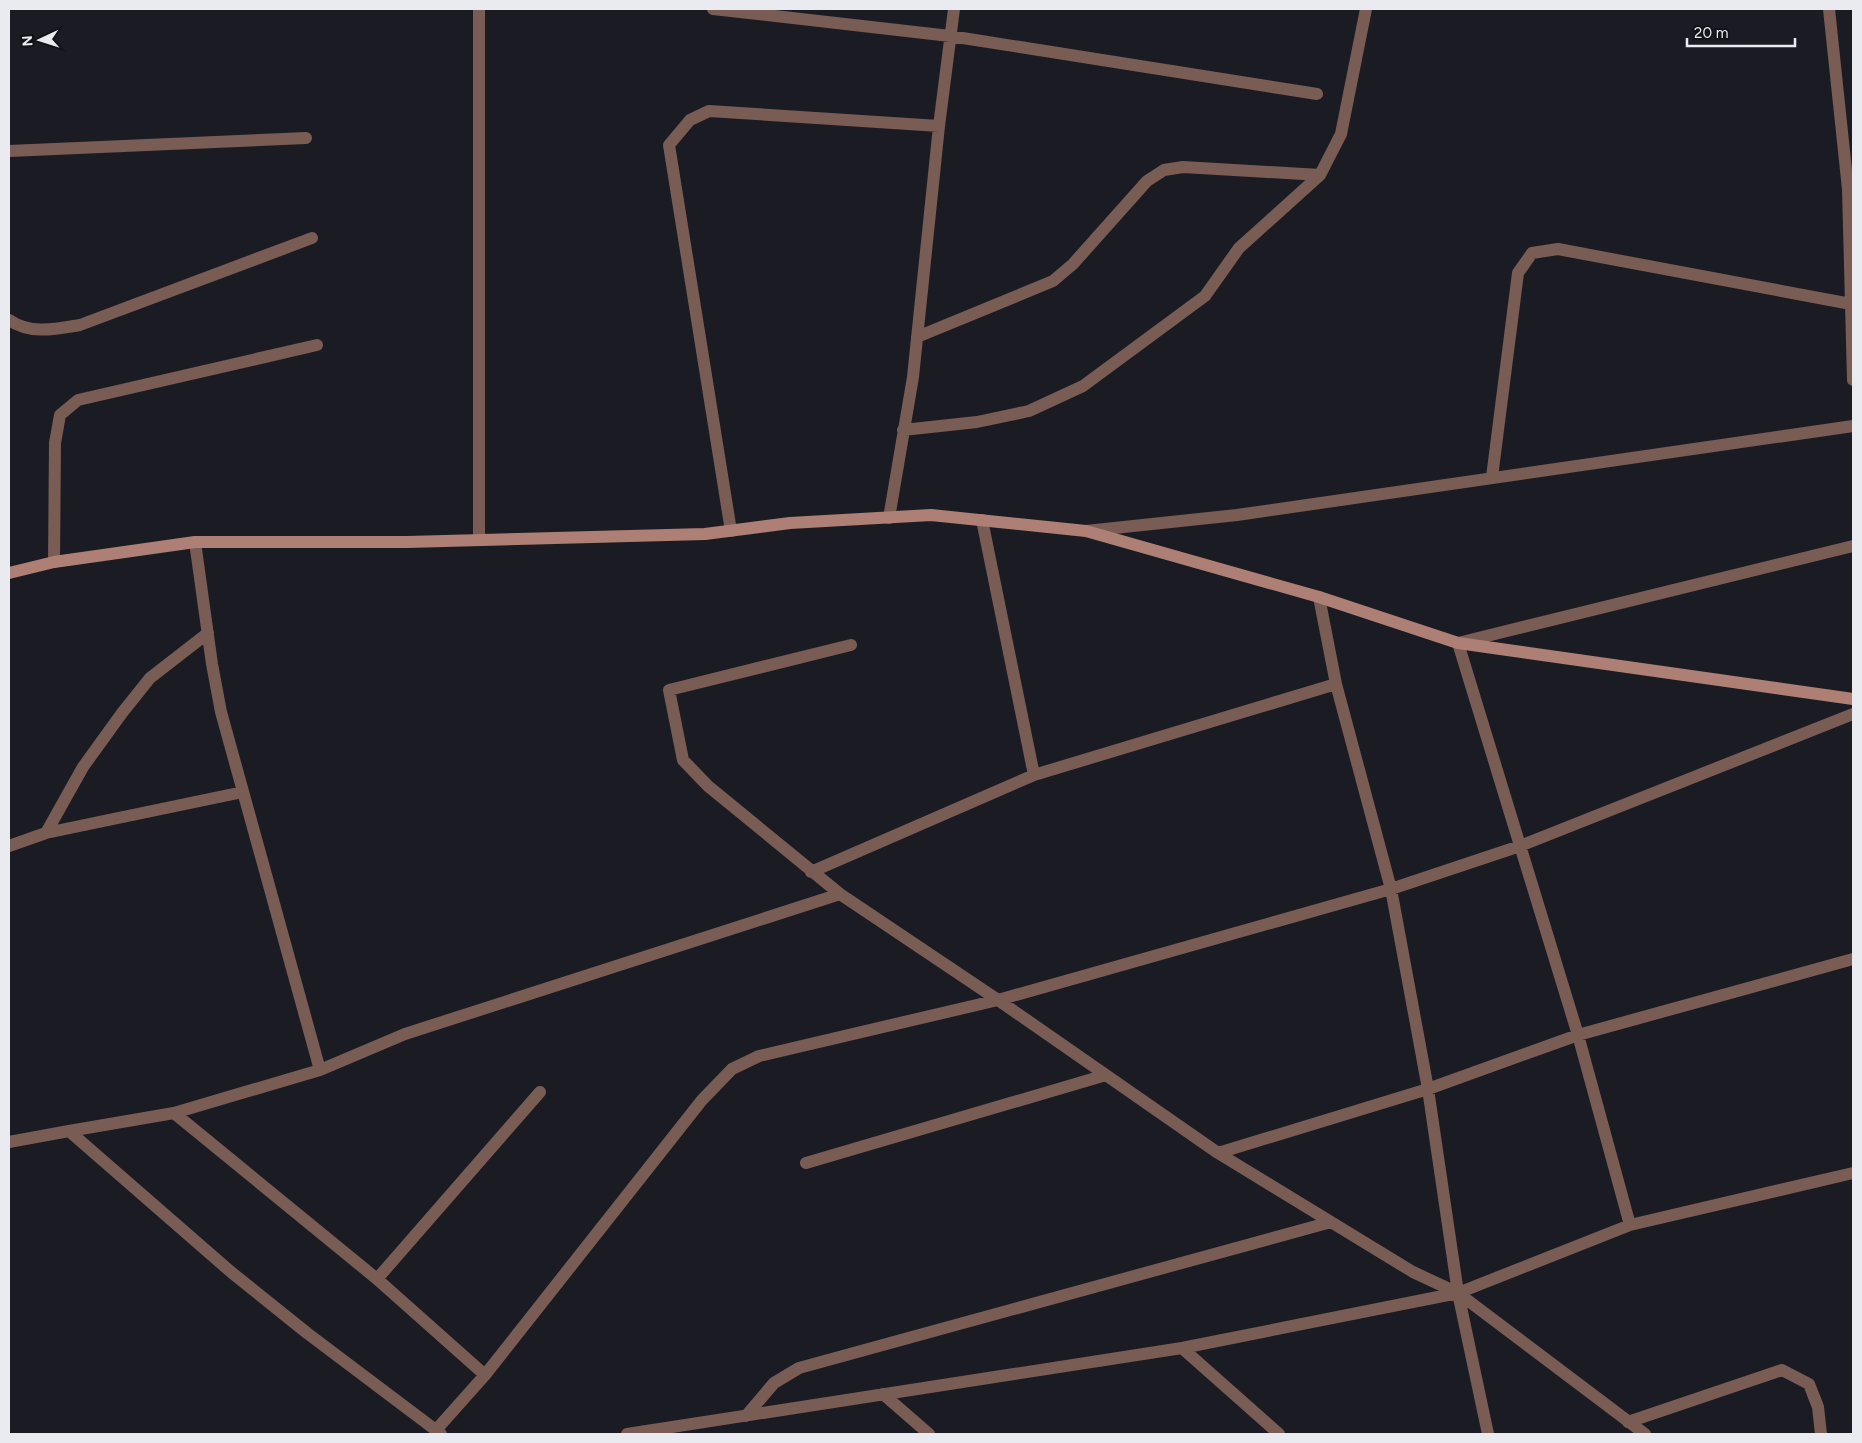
<svg xmlns="http://www.w3.org/2000/svg" width="1862" height="1443" font-family="Figtree,sans-serif">
  <rect width="100%" height="100%" fill="#1b1c23"/>
  <g fill="none" stroke-linecap="round" stroke-linejoin="round">
    <path stroke="#795c54" stroke-width="12" d="M 479,9 L 479,540
      M 713,9 L 950,36 L 1317,94
      M 1829,9 L 1848,189 L 1853,380
      M 9,151 L 306,138
      M 9,320 C 31,335 56,329 80,325 L 312,238
      M 917,337 L 1053,281 L 1073,264 L 1147,181 L 1164,170 L 1183,167 L 1320,175
      M 903,430 L 977,422 L 1029,411 L 1083,386 L 1205,296 L 1239,248 L 1320,175 L 1341,134 L 1366,9
      M 1492,477 L 1518,273 L 1532,253 L 1558,249 L 1851,304
      M 889,518 L 913,377 L 939,126 L 954,9
      M 982,520 L 1034,775
      M 731,531 L 669,145 L 690,120 L 709,111 L 939,126
      M 1086,531 L 1237,515 L 1853,426
      M 195,542 L 212,664 L 221,712 L 320,1070
      M 54,562 L 55,443 L 60,415 L 78,400 L 317,345
      M 1319,597 L 1336,684 L 1391,889 L 1428,1089 L 1458,1293 L 1630,1225 L 1853,1173
      M 851,645 L 669,690 L 683,760 L 708,786 L 840,894 L 998,1000 L 1218,1153 L 1413,1272 L 1458,1293 L 1645,1434
      M 46,833 L 83,767 L 122,713 L 150,678 L 208,633
      M 9,846 L 46,833 L 243,792
      M 811,872 L 1034,775 L 1336,684
      M 174,1113 L 377,1279 L 485,1375
      M 69,1131 L 174,1113 L 320,1070 L 405,1034 L 840,894
      M 9,1142 L 69,1131 L 231,1272 L 307,1333 L 441,1434
      M 1218,1153 L 1428,1089 L 1578,1035 L 1853,959
      M 806,1163 L 1106,1075
      M 1630,1225 L 1578,1035 L 1458,643 L 1853,546
      M 377,1279 L 540,1092
      M 1182,1348 L 1279,1434
      M 883,1394 L 929,1434
      M 746,1416 L 774,1383 L 799,1368 L 1331,1222
      M 1628,1422 L 1782,1370 L 1809,1384 L 1818,1407 L 1821,1434
      M 436,1430 L 485,1375 L 702,1100 L 732,1069 L 759,1056 L 998,1000 L 1391,889 L 1520,846 L 1853,714
      M 627,1434 L 1182,1348 L 1458,1293 L 1488,1434"/>
    <path stroke="#ae7f74" stroke-width="12" d="M 9,573 L 54,562 L 195,542 L 407,542 L 705,534 L 790,523 L 931,515 L 1086,531 L 1319,597 L 1458,643 L 1853,699"/>
  </g>
  <rect width="1862" height="1443" fill="none" stroke="#eaebf0" stroke-width="20"/>
  <g transform="translate(40 40) rotate(266)" stroke="#121319" stroke-width="4" paint-order="stroke">
  <path d="M0-4L9 19L0 12L-9 19Z" fill="#eaebf0"/>
  <text y="-8" font-size="14" font-weight="bold" text-anchor="middle" fill="#eaebf0">N</text>
  </g>
  <path d="M1687 38v8h108v-8" fill="none" stroke="#eaebf0" stroke-width="2.5"/>
  <text x="1694" y="38" font-size="15" fill="#eaebf0" stroke="#121319" stroke-width="4" paint-order="stroke">20 m</text>
</svg>
